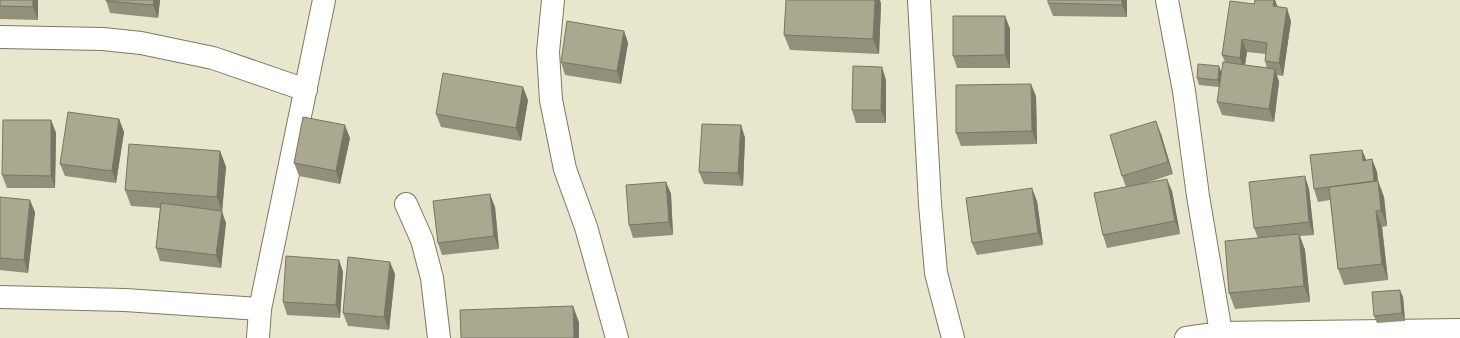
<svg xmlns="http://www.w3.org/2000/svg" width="1460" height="338" font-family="'Source Sans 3',sans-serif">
  <rect width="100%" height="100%" fill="#e8e6cc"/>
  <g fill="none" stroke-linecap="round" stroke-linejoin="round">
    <g stroke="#7c7a62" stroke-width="24">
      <path id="street" d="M 553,0 L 548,52 L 551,100 L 565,169 L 586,227 L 617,338
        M 919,0 L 930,204 L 936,273 L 953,338
        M 1167,0 L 1184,91 L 1198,196 L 1221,333
        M 0,37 L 103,39 L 141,43 L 213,58 L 306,90
        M 406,204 L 422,240 L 432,278 L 439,338
        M 0,297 L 125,300 L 260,309
        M 258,338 L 260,309 L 324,0
        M 1186,338 L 1221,333 L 1460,330"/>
    </g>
    <use href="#street" stroke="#fff" stroke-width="22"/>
  </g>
  <path fill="#92907b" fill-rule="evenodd" d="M 0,0 L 38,0 L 38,20 L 0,19 Z
    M 106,0 L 160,0 L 158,18 L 110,13 Z
    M 786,0 L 880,0 L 881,4 L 879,54 L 790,50 L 784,35 Z
    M 1048,0 L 1127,0 L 1127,17 L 1053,16 L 1048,3 Z
    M 1255,0 L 1275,0 L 1277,7 L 1291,21 L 1283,76 L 1277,75 L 1279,82 L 1274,122 L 1222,115 L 1217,102 L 1219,87 L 1199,85 L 1197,78 L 1221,72 L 1225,62 L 1222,55 L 1254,4 ZM 1247,52 L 1266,54 L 1265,61 L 1267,68 L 1245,65 Z
    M 1005,16 L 1010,29 L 1010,68 L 957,68 L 953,56 Z
    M 624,31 L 628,43 L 621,84 L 565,75 L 561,62 Z
    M 886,80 L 886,123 L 856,123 L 852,110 Z
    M 1036,96 L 1037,144 L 961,146 L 956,133 Z
    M 528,100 L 521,141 L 441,127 L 436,114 Z
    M 119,119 L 124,132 L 116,183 L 65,176 L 60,164 Z
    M 51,120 L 56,133 L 55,188 L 7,188 L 2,175 Z
    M 741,125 L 745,138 L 743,186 L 704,184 L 699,172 Z
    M 1161,134 L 1173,174 L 1146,183 L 1172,191 L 1180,234 L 1107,248 L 1103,235 L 1126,187 L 1122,176 Z
    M 350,138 L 340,184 L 299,176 L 294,163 Z
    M 1362,150 L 1366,160 L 1372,159 L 1377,172 L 1378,181 L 1384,197 L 1387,226 L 1382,227 L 1388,280 L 1344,285 L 1338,269 L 1330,200 L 1318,202 L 1314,189 Z
    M 220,151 L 226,167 L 222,212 L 226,223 L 221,268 L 160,261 L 156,248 L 160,208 L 131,206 L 125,190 Z
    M 666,182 L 671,194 L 673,235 L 633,238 L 629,225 Z
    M 1309,189 L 1314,235 L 1300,236 L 1305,250 L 1310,302 L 1235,309 L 1229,293 L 1258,238 L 1254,228 Z
    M 0,197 L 35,212 L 28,273 L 0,270 Z
    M 1037,201 L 1043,245 L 977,255 L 972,243 Z
    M 495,207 L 499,249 L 442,255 L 438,243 Z
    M 339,260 L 343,272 L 340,318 L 287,315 L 283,302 Z
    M 395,274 L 389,330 L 348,326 L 343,313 Z
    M 1403,297 L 1405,321 L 1377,323 L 1374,316 Z"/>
  <path fill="#777664" d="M 33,0 L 38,0 L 38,20 L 33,7 Z
    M 154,0 L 160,0 L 158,18 L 153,5 Z
    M 875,0 L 880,0 L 881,4 L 879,54 L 873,39 Z
    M 1122,0 L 1127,0 L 1127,17 L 1122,5 Z
    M 1274,0 L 1275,0 L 1279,10 L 1273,6 Z
    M 1287,8 L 1291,21 L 1283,76 L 1279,63 Z
    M 1005,16 L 1010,29 L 1010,68 L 1005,55 Z
    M 624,31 L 628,43 L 621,84 L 617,71 Z
    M 1242,39 L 1247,52 L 1244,71 L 1240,58 Z
    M 1219,66 L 1222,74 L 1220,87 L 1218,80 Z
    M 882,67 L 886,80 L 886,123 L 881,110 Z
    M 1275,69 L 1279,82 L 1274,122 L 1269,109 Z
    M 1031,84 L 1036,96 L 1037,144 L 1032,131 Z
    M 523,87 L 528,100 L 521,141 L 516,128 Z
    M 119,119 L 124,132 L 116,183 L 112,171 Z
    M 51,120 L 56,133 L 55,188 L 51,176 Z
    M 1156,121 L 1161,134 L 1173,174 L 1168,162 Z
    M 345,125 L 350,138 L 340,184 L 336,171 Z
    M 741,125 L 745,138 L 743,186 L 738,173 Z
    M 1362,150 L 1367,162 L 1363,161 Z
    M 220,151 L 226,167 L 222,212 L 226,223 L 221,268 L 216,255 L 222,211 L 217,197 Z
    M 1372,159 L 1377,172 L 1379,195 L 1374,182 Z
    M 1305,176 L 1309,189 L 1314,235 L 1309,222 Z
    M 1167,179 L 1172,191 L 1180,234 L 1175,221 Z
    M 1378,181 L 1384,197 L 1387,226 L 1381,210 Z
    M 666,182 L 671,194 L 673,235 L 669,222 Z
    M 1032,188 L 1037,201 L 1043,245 L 1038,233 Z
    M 490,194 L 495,207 L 499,249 L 494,236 Z
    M 30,200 L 35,212 L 28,273 L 24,260 Z
    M 1376,211 L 1382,227 L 1388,280 L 1382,264 Z
    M 1299,234 L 1305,250 L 1310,302 L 1304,286 Z
    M 339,260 L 343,272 L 340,318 L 336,305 Z
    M 390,262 L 395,274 L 389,330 L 384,317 Z
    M 1400,290 L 1403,297 L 1405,321 L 1402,313 Z
    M 573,306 L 579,322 L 579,338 L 574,338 Z"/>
  <path fill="#aaa88f" stroke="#777664" d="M 0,0 L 33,0 L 33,7 L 0,6 Z
    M 106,0 L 154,0 L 153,5 L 106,1 Z
    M 786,0 L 875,0 L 873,39 L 784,35 Z
    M 1048,0 L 1122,0 L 1122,5 L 1048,3 Z
    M 1255,0 L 1274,0 L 1273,6 L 1287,8 L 1279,63 L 1265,61 L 1267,43 L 1242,39 L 1240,58 L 1222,55 L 1230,1 L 1254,4 Z
    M 953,16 L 1005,16 L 1005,55 L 953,56 Z
    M 567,21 L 624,31 L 617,71 L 561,62 Z
    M 1223,62 L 1275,69 L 1269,109 L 1217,102 Z
    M 1198,64 L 1219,66 L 1218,80 L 1197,78 Z
    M 853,66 L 882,67 L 881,110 L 852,110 Z
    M 443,73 L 523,87 L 516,128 L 436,114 Z
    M 1031,84 L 1032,131 L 956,133 L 956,85 Z
    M 68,112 L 119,119 L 112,171 L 60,164 Z
    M 303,117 L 345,125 L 336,171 L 294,163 Z
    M 3,120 L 51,120 L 51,176 L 2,175 Z
    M 1156,121 L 1168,162 L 1122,176 L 1110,135 Z
    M 702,124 L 741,125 L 738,173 L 699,172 Z
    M 129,144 L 220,151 L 217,197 L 125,190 Z
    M 1362,150 L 1363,161 L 1372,159 L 1374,181 L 1314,189 L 1310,155 Z
    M 1305,176 L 1309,222 L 1254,228 L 1249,182 Z
    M 1167,179 L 1175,221 L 1103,235 L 1094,193 Z
    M 1378,181 L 1381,210 L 1376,211 L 1382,264 L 1338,269 L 1329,187 Z
    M 666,182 L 669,222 L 629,225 L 626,185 Z
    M 1032,188 L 1038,233 L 972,243 L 966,198 Z
    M 490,194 L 494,236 L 438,243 L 433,201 Z
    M 0,197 L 30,200 L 24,260 L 0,258 Z
    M 161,203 L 222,211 L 216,255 L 156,248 Z
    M 1299,234 L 1304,286 L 1229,293 L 1225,241 Z
    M 286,256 L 339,260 L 336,305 L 283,302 Z
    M 348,257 L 390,262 L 384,317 L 343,313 Z
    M 1400,290 L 1402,313 L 1374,316 L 1372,292 Z
    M 573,306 L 574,338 L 461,338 L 460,310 Z"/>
</svg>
